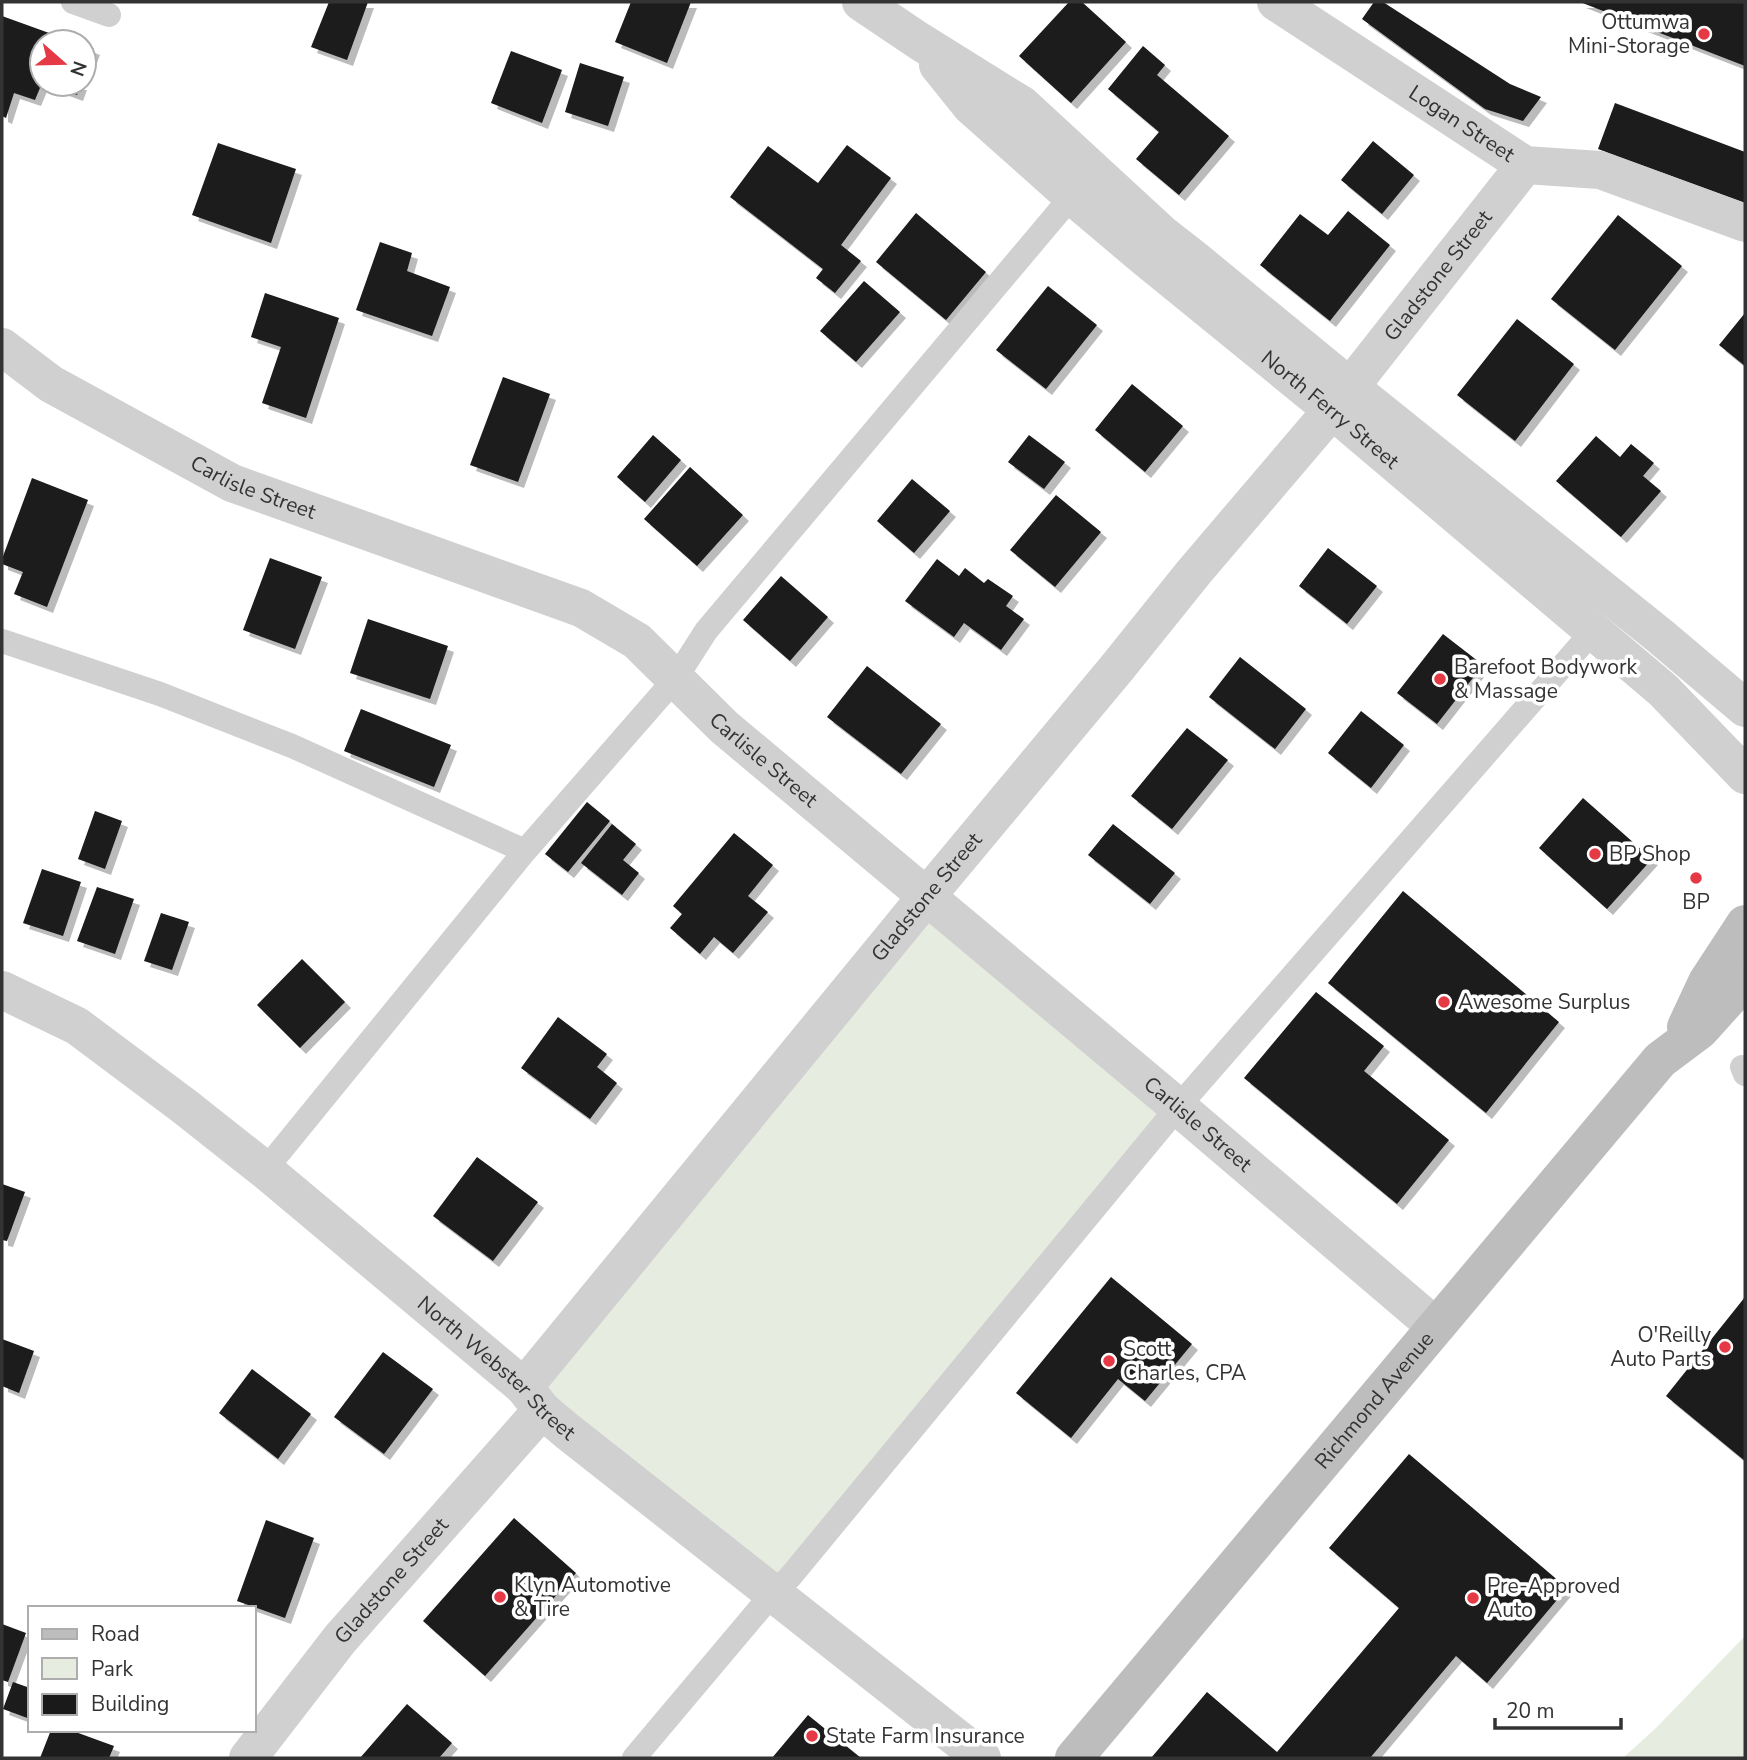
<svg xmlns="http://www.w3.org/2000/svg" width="1747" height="1760" font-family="'Nunito Sans',sans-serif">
  <defs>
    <filter id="shadow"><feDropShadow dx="6" dy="6" stdDeviation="0" flood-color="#0004"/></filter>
  </defs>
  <rect width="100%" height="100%" fill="#fff"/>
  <path fill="#e6ecdf" d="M 926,897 L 1178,1107 L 773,1593 L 524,1387 Z
    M 1745,1636 L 1745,1758 L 1623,1758 L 1657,1727 Z"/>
  <path fill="#1a1a1a" filter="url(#shadow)" d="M 329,2 L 368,2 L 347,60 L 311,47 Z
    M 631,2 L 691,2 L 667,63 L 615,42 Z
    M 1069,2 L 1082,2 L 1126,42 L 1071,103 L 1019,56 Z
    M 1374,2 L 1383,2 L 1510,84 L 1541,97 L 1523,121 L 1485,109 L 1362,19 Z
    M 1580,2 L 1745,2 L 1745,66 Z
    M 2,16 L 74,42 L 42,42 L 42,83 L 35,100 L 14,93 L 6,118 L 2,116 Z
    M 84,45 L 94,49 L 84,75 Z
    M 1143,46 L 1165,65 L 1157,75 L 1229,136 L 1179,195 L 1136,159 L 1159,132 L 1108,89 Z
    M 511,51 L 562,70 L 542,123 L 491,103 Z
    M 580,63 L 624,77 L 608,126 L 565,112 Z
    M 47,84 L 81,84 L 77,95 Z
    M 1615,103 L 1745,152 L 1745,203 L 1598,149 Z
    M 1373,141 L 1414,175 L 1382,214 L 1341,180 Z
    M 218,143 L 296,169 L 271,243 L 192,215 Z
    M 847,145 L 891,178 L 841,245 L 861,261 L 835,293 L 816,278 L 823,269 L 730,197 L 768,146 L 818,183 Z
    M 1348,211 L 1390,245 L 1330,321 L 1260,265 L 1300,214 L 1328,235 Z
    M 916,213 L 986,272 L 946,320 L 876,262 Z
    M 1618,215 L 1682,266 L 1615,350 L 1551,299 Z
    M 380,242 L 412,253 L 407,271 L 450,287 L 432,336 L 356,310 Z
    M 864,281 L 900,312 L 856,362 L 820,331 Z
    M 1048,286 L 1097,325 L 1046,389 L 996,350 Z
    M 265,293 L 339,318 L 306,418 L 262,403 L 281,347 L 251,337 Z
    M 1745,313 L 1745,366 L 1719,345 Z
    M 1517,319 L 1574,364 L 1515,441 L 1457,395 Z
    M 503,377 L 550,394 L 518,482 L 470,465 Z
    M 1132,384 L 1183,426 L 1145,472 L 1095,430 Z
    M 653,435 L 681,460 L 645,502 L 617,477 Z
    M 1029,435 L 1065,462 L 1044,489 L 1008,462 Z
    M 1596,436 L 1620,457 L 1631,444 L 1654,463 L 1643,476 L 1661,491 L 1621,537 L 1556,481 Z
    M 690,467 L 743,515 L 697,566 L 644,519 Z
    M 32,478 L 88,500 L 47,607 L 14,594 L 23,572 L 2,564 L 2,559 Z
    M 912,479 L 950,511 L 914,553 L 877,521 Z
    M 1056,495 L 1101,532 L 1055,587 L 1010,550 Z
    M 1328,548 L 1377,586 L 1347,624 L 1299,586 Z
    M 270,558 L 322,577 L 295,649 L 243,630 Z
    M 937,559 L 959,576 L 965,568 L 984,583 L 988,579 L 1013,596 L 1006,606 L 1024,619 L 1001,650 L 964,623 L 954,637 L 905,601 Z
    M 781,576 L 828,617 L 790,661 L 743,620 Z
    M 368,619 L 448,646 L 430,699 L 350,673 Z
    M 1443,634 L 1483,665 L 1437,724 L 1397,693 Z
    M 1240,657 L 1306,709 L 1275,749 L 1209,697 Z
    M 867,666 L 941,724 L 901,774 L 827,717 Z
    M 361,709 L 451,745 L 434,787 L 344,751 Z
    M 1361,711 L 1404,745 L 1371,788 L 1328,753 Z
    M 1187,728 L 1228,760 L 1172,829 L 1131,796 Z
    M 1583,798 L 1652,859 L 1607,909 L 1539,848 Z
    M 587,802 L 610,821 L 568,872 L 545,854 Z
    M 95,811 L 122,821 L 105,869 L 78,859 Z
    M 612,824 L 636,844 L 623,860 L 639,873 L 622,895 L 581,863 Z
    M 1113,824 L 1175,873 L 1150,904 L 1088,855 Z
    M 734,833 L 773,865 L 748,896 L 768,912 L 733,953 L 714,937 L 700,954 L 670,928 L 682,914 L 673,906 Z
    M 42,869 L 81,882 L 63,936 L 23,923 Z
    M 97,887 L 134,899 L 115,954 L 77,941 Z
    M 1403,891 L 1559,1022 L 1486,1113 L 1328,983 Z
    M 161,913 L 189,922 L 172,970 L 144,961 Z
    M 302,959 L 345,1002 L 300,1048 L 257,1005 Z
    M 1316,992 L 1384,1046 L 1364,1071 L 1449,1140 L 1397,1204 L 1244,1078 Z
    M 558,1017 L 607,1054 L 597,1067 L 617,1083 L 590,1119 L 521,1068 Z
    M 477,1157 L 538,1202 L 493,1261 L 433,1216 Z
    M 2,1184 L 25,1192 L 7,1241 L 2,1240 Z
    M 1111,1277 L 1192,1344 L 1145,1401 L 1118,1379 L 1071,1438 L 1016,1393 Z
    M 1745,1297 L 1745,1461 L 1666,1396 Z
    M 2,1339 L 34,1351 L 19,1393 L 2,1386 Z
    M 383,1352 L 433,1389 L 384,1454 L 334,1417 Z
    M 252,1369 L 311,1414 L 278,1459 L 219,1413 Z
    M 1409,1454 L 1567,1588 L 1487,1683 L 1456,1656 L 1370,1758 L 1151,1758 L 1207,1692 L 1277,1752 L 1399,1608 L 1329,1548 Z
    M 514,1518 L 576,1573 L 485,1676 L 423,1621 Z
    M 266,1520 L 314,1538 L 285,1618 L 237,1601 Z
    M 2,1624 L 26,1633 L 8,1682 L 2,1680 Z
    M 13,1682 L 30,1688 L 30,1719 L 3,1709 Z
    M 407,1704 L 452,1743 L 439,1758 L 360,1758 Z
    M 808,1715 L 861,1758 L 772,1758 Z
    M 51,1730 L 70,1730 L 114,1746 L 109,1758 L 40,1758 Z"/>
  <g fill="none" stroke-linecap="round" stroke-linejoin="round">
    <path stroke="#d0d0d0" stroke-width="24" d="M 73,2 L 109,15
      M 2,641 L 160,694 L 292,746 L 525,851
      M 1742,1067 L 1745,1074
      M 265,1170 L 525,851 L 676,678 L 706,631 L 1072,196
      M 634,1758 L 773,1593 L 790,1577 L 1178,1107 L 1593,631"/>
    <g stroke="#d0d0d0" stroke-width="38">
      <path id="s1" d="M 1276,2 L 1525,165 L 1600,170 L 1745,223"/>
      <path id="s2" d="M 2,347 L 51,384 L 232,483 L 581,608 L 637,641 L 724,727 L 1178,1107 L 1435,1326"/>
      <path id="s3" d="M 1350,387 L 1525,165"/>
      <path id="s4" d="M 2,990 L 77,1026 L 184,1106 L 265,1170 L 524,1387 L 542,1410 L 567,1431 L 982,1758"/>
      <path id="s5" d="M 524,1387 L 926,897 L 1116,669 L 1194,572 L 1332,410"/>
      <path id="s6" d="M 248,1758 L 340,1639 L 542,1410"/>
    </g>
    <g stroke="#d0d0d0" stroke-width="38">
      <path d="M 861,2 L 919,41 L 1022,105 L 1162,234 L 1194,259 L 1350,387 L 1660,636 L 1745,708"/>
      <path id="s7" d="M 938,65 L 971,106 L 1072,196 L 1143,256 L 1332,410 L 1663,690 L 1745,775"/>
    </g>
    <g stroke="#bdbdbd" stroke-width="38">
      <path d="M 1686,1027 L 1707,982 L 1745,924"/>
      <path id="s8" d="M 1074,1758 L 1660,1060 L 1700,1030 L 1745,980"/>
    </g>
  </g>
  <g fill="#e63946" stroke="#fff" stroke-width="2.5">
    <circle cx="1704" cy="34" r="7"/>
    <circle cx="1440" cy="679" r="7"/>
    <circle cx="1595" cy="854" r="7"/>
    <circle cx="1696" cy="878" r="7"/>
    <circle cx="1444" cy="1002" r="7"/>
    <circle cx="1725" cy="1347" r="7"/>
    <circle cx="1109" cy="1361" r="7"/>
    <circle cx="500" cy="1597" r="7"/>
    <circle cx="1473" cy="1598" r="7"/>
    <circle cx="812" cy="1736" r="7"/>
  </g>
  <g text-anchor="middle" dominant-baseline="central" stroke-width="7" stroke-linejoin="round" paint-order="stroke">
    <g font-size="21" fill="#333" stroke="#fff" text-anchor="start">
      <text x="1690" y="22" text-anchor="end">Ottumwa<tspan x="1690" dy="24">Mini-Storage</tspan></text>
      <text x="1454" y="667">Barefoot Bodywork<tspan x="1454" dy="24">&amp; Massage</tspan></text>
      <text x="1609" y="854">BP Shop</text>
      <text x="1696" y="902" text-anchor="middle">BP</text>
      <text x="1458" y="1002">Awesome Surplus</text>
      <text x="1711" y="1335" text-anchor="end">O'Reilly<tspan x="1711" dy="24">Auto Parts</tspan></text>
      <text x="1123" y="1349">Scott<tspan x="1123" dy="24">Charles, CPA</tspan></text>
      <text x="514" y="1585">Klyn Automotive<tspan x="514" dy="24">&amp; Tire</tspan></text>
      <text x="1487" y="1586">Pre-Approved<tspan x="1487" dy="24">Auto</tspan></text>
      <text x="826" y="1736">State Farm Insurance</text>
    </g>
    <g font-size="21" fill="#333" stroke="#fff">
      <text stroke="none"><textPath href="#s1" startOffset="222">Logan Street</textPath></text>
      <text stroke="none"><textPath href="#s3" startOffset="142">Gladstone Street</textPath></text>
      <text stroke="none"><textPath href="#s7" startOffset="523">North Ferry Street</textPath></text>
      <text stroke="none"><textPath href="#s2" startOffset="289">Carlisle Street</textPath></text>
      <text stroke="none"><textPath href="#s2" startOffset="877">Carlisle Street</textPath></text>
      <text stroke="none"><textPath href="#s5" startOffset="634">Gladstone Street</textPath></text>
      <text stroke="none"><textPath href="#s2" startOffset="1444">Carlisle Street</textPath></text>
      <text stroke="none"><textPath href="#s4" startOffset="625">North Webster Street</textPath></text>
      <text stroke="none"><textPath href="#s8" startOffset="467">Richmond Avenue</textPath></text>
      <text stroke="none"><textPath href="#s6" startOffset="228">Gladstone Street</textPath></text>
    </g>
  </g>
  <rect width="1747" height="1760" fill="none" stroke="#333333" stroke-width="7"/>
  <rect x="28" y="1606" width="228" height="126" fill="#ffffff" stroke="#adadad" stroke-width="2"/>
  <rect x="42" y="1629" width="35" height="10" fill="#bdbdbd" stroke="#adadad" stroke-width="2"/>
  <text x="91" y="1641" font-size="21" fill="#333333">Road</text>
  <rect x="42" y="1658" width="35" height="21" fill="#e6ecdf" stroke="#adadad" stroke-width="2"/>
  <text x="91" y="1676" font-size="21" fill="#333333">Park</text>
  <rect x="42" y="1694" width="35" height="21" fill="#1a1a1a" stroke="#adadad" stroke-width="2"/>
  <text x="91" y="1711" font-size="21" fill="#333333">Building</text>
  <g transform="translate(63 63) rotate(110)"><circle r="33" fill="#ffffff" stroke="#adadad" stroke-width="2"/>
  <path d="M0-5L12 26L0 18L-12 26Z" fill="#e63946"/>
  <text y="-10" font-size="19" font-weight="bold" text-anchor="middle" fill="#333333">N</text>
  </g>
  <path d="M1495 1718v10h126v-10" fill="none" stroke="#333333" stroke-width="3.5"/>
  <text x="1506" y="1718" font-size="21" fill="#333333" stroke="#ffffff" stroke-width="5" paint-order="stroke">20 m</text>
</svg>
